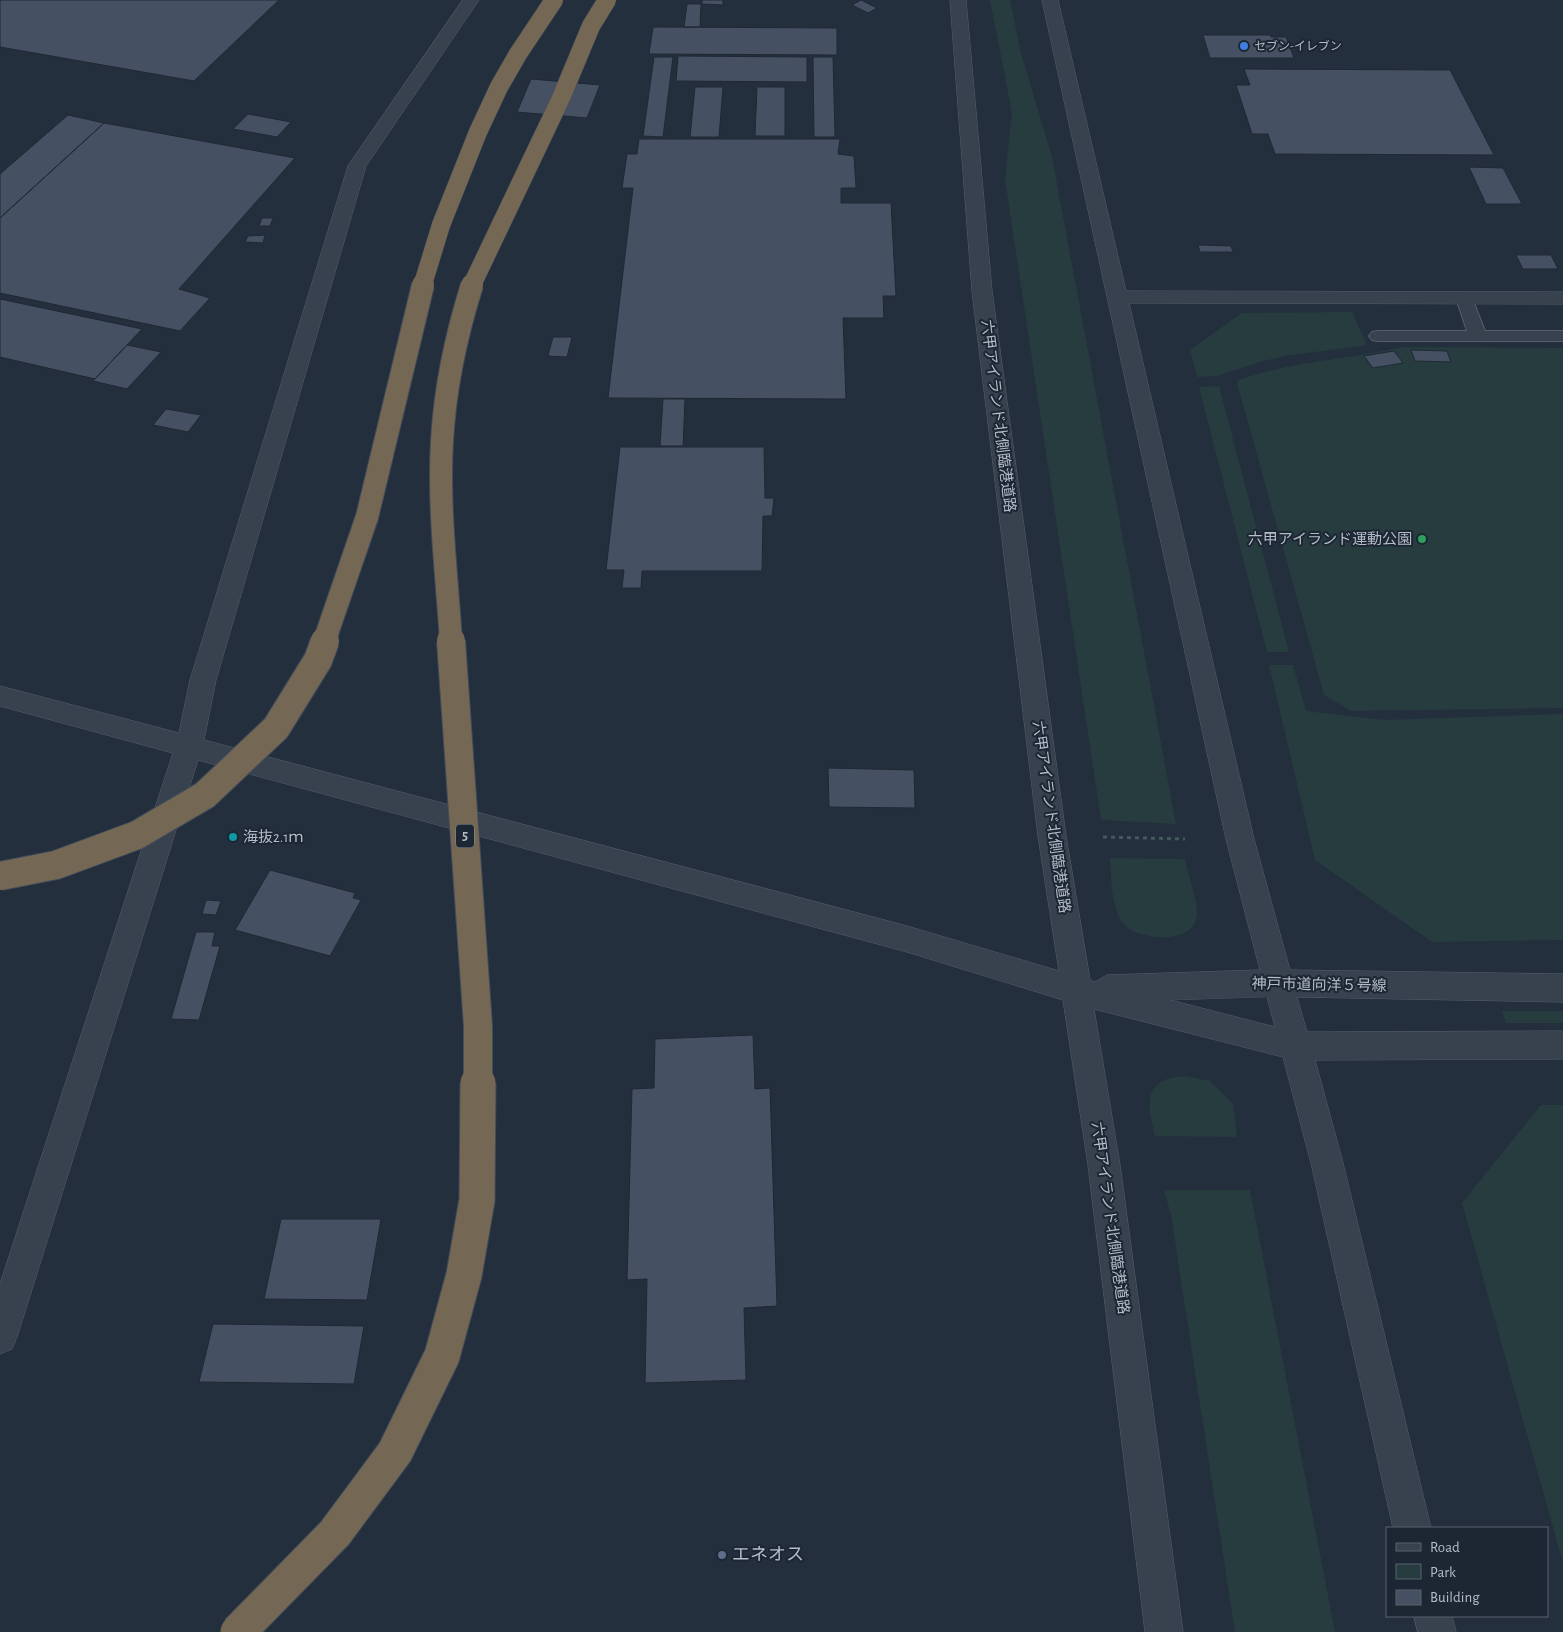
<svg xmlns="http://www.w3.org/2000/svg" width="1563" height="1632" font-family="'Alegreya Sans','Noto Sans JP',sans-serif">
  <rect width="100%" height="100%" fill="#242f3e"/>
  <path fill="#263c3f" d="M 990,0 L 1010,0 L 1021,53 L 1052,157 L 1176,824 L 1101,820 L 1005,179 L 1012,113 Z
    M 1352,312 L 1367,345 L 1285,356 L 1260,362 L 1216,376 L 1197,377 L 1190,350 L 1242,313 Z
    M 1404,347 L 1563,348 L 1563,708 L 1351,711 L 1324,695 L 1237,383 L 1239,380 C 1292,361 1349,359 1404,347 Z
    M 1219,386 L 1289,652 L 1267,652 L 1199,387 Z
    M 1269,665 L 1293,665 L 1306,711 L 1384,720 L 1563,714 L 1563,940 L 1432,942 L 1315,860 Z
    M 1110,858 L 1185,859 C 1188,874 1197,899 1197,913 C 1196,948 1133,940 1122,922 C 1110,903 1112,879 1110,858 Z
    M 1502,1011 L 1563,1011 L 1563,1023 L 1506,1023 Z
    M 1184,1076 L 1210,1081 L 1233,1104 L 1237,1137 L 1155,1136 C 1151,1117 1141,1090 1165,1080 C 1170,1077 1178,1077 1184,1076 Z
    M 1541,1105 L 1563,1105 L 1563,1563 L 1462,1203 Z
    M 1164,1190 L 1250,1190 L 1335,1632 L 1235,1632 L 1171,1215 Z"/>
  <path fill="#455162" stroke="#1f2835" d="M 0,0 L 279,0 L 194,81 L 0,47 Z
    M 702,0 L 723,0 L 723,5 L 702,4 Z
    M 861,0 L 877,8 L 868,13 L 852,5 Z
    M 687,4 L 701,4 L 700,27 L 684,27 Z
    M 653,27 L 837,28 L 837,55 L 649,54 Z
    M 1203,35 L 1270,35 L 1271,37 L 1286,37 L 1294,58 L 1210,58 Z
    M 678,56 L 807,57 L 807,82 L 676,81 Z
    M 654,57 L 673,57 L 663,137 L 643,136 Z
    M 813,57 L 833,57 L 835,137 L 814,137 Z
    M 1244,69 L 1450,70 L 1494,155 L 1275,154 L 1268,134 L 1252,134 L 1236,85 L 1250,85 Z
    M 531,79 L 600,85 L 587,118 L 517,112 Z
    M 695,87 L 723,87 L 719,137 L 690,137 Z
    M 757,87 L 785,87 L 785,136 L 755,136 Z
    M 248,114 L 291,122 L 277,137 L 233,129 Z
    M 68,115 L 104,123 L 0,218 L 0,174 Z
    M 104,123 L 295,158 L 179,289 L 210,298 L 180,331 L 0,293 L 0,218 Z
    M 639,139 L 840,139 L 838,154 L 854,156 L 856,188 L 841,188 L 841,203 L 891,203 L 896,296 L 883,296 L 884,318 L 843,318 L 846,399 L 608,398 L 633,188 L 622,188 L 627,154 L 637,154 Z
    M 1469,167 L 1503,168 L 1522,204 L 1486,204 Z
    M 262,218 L 273,218 L 270,226 L 259,226 Z
    M 265,235 L 263,243 L 245,242 L 248,236 Z
    M 1198,245 L 1231,246 L 1233,252 L 1200,252 Z
    M 1516,255 L 1551,255 L 1558,269 L 1523,269 Z
    M 0,299 L 142,329 L 95,379 L 0,357 Z
    M 553,337 L 572,337 L 567,357 L 548,356 Z
    M 127,345 L 161,352 L 127,389 L 93,381 Z
    M 1411,350 L 1447,351 L 1451,362 L 1415,361 Z
    M 1394,351 L 1403,363 L 1373,368 L 1364,356 Z
    M 663,399 L 685,399 L 683,446 L 660,446 Z
    M 166,409 L 201,415 L 188,432 L 153,425 Z
    M 620,447 L 764,447 L 765,498 L 774,498 L 772,516 L 763,516 L 762,571 L 642,571 L 641,588 L 622,588 L 624,570 L 606,570 Z
    M 828,768 L 914,770 L 915,808 L 829,807 Z
    M 270,870 L 355,893 L 353,898 L 361,900 L 330,956 L 235,930 Z
    M 206,900 L 221,901 L 216,915 L 202,914 Z
    M 196,932 L 215,932 L 212,946 L 220,946 L 199,1020 L 171,1019 Z
    M 753,1035 L 755,1089 L 770,1088 L 777,1306 L 744,1308 L 746,1380 L 645,1383 L 647,1279 L 627,1280 L 632,1089 L 654,1088 L 655,1039 Z
    M 281,1219 L 381,1219 L 367,1300 L 264,1299 Z
    M 213,1324 L 364,1326 L 354,1384 L 199,1382 Z"/>
  <g fill="none" stroke-linecap="round" stroke-linejoin="round">
    <g stroke="#565f6c" stroke-width="2">
      <path id="service" d="M 1464,293 L 1470,294 L 1472,298 L 1485,331 L 1563,331 L 1563,341 L 1378,341 L 1372,340 L 1369,336 L 1372,332 L 1378,331 L 1467,331 L 1456,298 L 1458,294 Z"/>
    </g>
    <g stroke="#565f6c" stroke-width="1">
      <path id="tertiary" d="M 463,0 L 479,0 L 366,166 L 216,680 L 204,740 L 907,926 L 1059,971 L 1038,836 L 972,291 L 950,0 L 966,0 L 992,291 L 1066,836 L 1090,980 L 1095,982 L 1107,975 L 1260,970 L 1226,839 L 1042,0 L 1058,0 L 1126,291 L 1563,292 L 1563,304 L 1129,303 L 1254,839 L 1290,970 L 1563,974 L 1563,1002 L 1297,997 L 1307,1032 L 1563,1031 L 1563,1059 L 1315,1060 L 1343,1163 L 1431,1528 L 1393,1528 L 1311,1163 L 1283,1057 L 1094,1009 L 1120,1165 L 1183,1632 L 1145,1632 L 1088,1165 L 1063,1000 L 907,952 L 198,760 L 17,1337 L 12,1349 L 0,1354 L 0,1284 L 173,753 L 0,706 L 0,686 L 179,733 L 190,680 L 348,166 ZM 1267,997 L 1275,1027 L 1170,1000 Z
        M 1414,1616 L 1452,1616 L 1456,1632 L 1418,1632 Z"/>
    </g>
    <path stroke="#44595c" stroke-width="3" stroke-dasharray="4 4" stroke-linecap="butt" d="M 1103,837 L 1185,839"/>
    <use href="#service" fill="#38414e" fill-rule="evenodd"/>
    <use href="#tertiary" fill="#38414e" fill-rule="evenodd"/>
    <g stroke="#434c59" stroke-width="19" stroke-linecap="butt">
      <path id="motorway-bridge-far3" d="M 422,287 L 441,225 L 478,132 L 499,87 L 518,54 L 554,0
        M 471,287 L 561,98 L 591,26 L 607,0"/>
    </g>
    <g stroke="#434c59" stroke-width="24" stroke-linecap="butt">
      <path id="motorway-bridge-far2" d="M 324,642 L 367,517 L 423,285
        M 451,642 C 447,576 438,508 442,441 C 445,388 456,336 472,285"/>
    </g>
    <g stroke="#434c59" stroke-width="30" stroke-linecap="butt">
      <path id="motorway-bridge-far1" d="M 451,641 L 478,1026 L 478,1084
        M 0,876 L 56,865 L 137,835 L 205,795 L 276,728 L 318,660 L 325,641"/>
    </g>
    <g stroke="#434c59" stroke-width="37" stroke-linecap="butt">
      <path id="motorway-bridge" d="M 238,1632 L 335,1533 L 395,1452 L 442,1356 L 464,1275 L 477,1200 L 478,1083"/>
    </g>
    <use href="#motorway-bridge-far3" stroke="#746855" stroke-width="18"/>
    <use href="#motorway-bridge-far2" stroke="#746855" stroke-width="22"/>
    <use href="#motorway-bridge-far1" stroke="#746855" stroke-width="28"/>
    <use href="#motorway-bridge" stroke="#746855" stroke-width="35"/>
  </g>
  <circle fill="#3f7fe0" stroke="#1d2633" stroke-width="2" cx="1244" cy="46" r="5"/>
  <circle fill="#2e9e5b" stroke="#1d2633" stroke-width="2" cx="1422" cy="539" r="5"/>
  <circle fill="#0f9aa8" stroke="#1d2633" stroke-width="2" cx="233" cy="837" r="5"/>
  <circle fill="#5c6f8a" stroke="#1d2633" stroke-width="2" cx="722" cy="1555" r="5"/>
  <g text-anchor="middle" dominant-baseline="central" stroke-width="4" stroke-linejoin="round" paint-order="stroke">
    <g font-size="12" fill="#b4bcc9" stroke="#1d2633" text-anchor="start">
      <text x="1254" y="46">セブン-イレブン</text>
    </g>
    <rect fill="#1d2633" stroke="#878f9c" stroke-width="1" x="456" y="824.5" width="18" height="23" rx="4"/>
    <g font-size="14" font-weight="bold" fill="#b4bcc9">
      <text x="465" y="836">5</text>
    </g>
    <g font-size="15" fill="#b4bcc9" stroke="#1d2633">
      <text transform="translate(998 416) rotate(83)">六甲アイランド北側臨港道路</text>
      <text transform="translate(1051 817) rotate(82)">六甲アイランド北側臨港道路</text>
      <text transform="translate(1319 985) rotate(1)">神戸市道向洋５号線</text>
      <text transform="translate(1110 1218) rotate(82)">六甲アイランド北側臨港道路</text>
    </g>
    <g font-size="15" fill="#b4bcc9" stroke="#1d2633" text-anchor="end">
      <text x="1412" y="539">六甲アイランド運動公園</text>
      <text x="243" y="837" text-anchor="start">海抜2.1ｍ</text>
    </g>
    <g font-size="18" fill="#b4bcc9" stroke="#1d2633" text-anchor="start">
      <text x="732" y="1555">エネオス</text>
    </g>
  </g>
  <rect x="1386" y="1527" width="162" height="90" fill="#1d2633" stroke="#59626f"/>
  <rect x="1396" y="1543" width="25" height="8" fill="#38414e" stroke="#59626f"/>
  <text x="1430" y="1552" font-size="15" fill="#b4bcc9">Road</text>
  <rect x="1396" y="1564" width="25" height="15" fill="#263c3f" stroke="#59626f"/>
  <text x="1430" y="1577" font-size="15" fill="#b4bcc9">Park</text>
  <rect x="1396" y="1590" width="25" height="15" fill="#455162" stroke="#59626f"/>
  <text x="1430" y="1602" font-size="15" fill="#b4bcc9">Building</text>
</svg>
